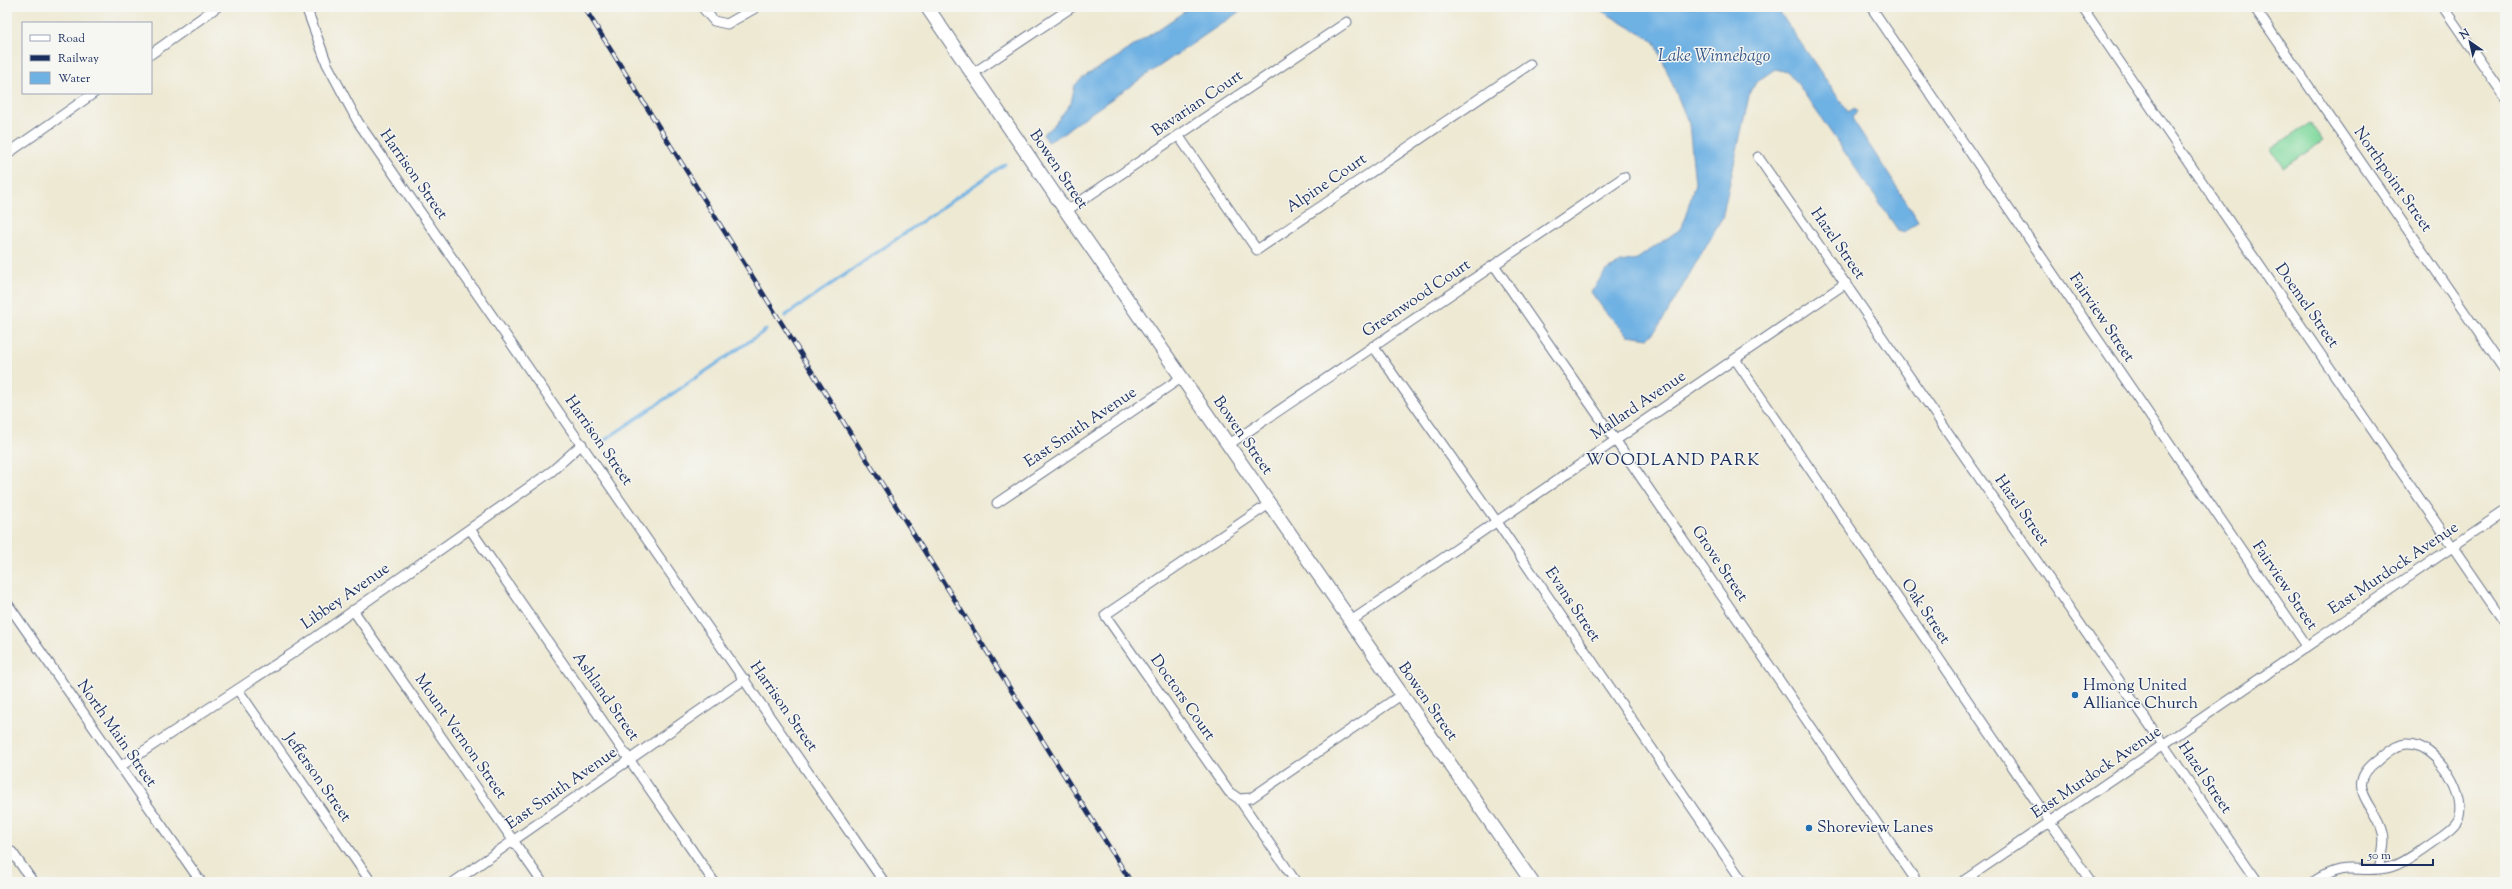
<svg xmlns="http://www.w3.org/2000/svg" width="2512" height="889" font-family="'Sorts Mill Goudy',serif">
  <rect width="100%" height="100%" fill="#f6f6f2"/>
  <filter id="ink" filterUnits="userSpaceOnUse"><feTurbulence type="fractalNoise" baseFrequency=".025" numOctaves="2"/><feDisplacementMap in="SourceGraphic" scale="8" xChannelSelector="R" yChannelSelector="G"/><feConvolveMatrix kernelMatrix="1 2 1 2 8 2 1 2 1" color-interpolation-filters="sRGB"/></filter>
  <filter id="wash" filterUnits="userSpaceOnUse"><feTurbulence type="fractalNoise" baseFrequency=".012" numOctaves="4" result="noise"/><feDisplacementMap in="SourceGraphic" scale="16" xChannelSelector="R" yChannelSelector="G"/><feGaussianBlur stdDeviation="0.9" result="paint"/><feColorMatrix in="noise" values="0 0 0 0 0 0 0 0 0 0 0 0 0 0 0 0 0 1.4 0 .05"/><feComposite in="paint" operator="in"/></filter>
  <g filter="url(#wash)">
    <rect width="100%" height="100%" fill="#eee9d3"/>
    <path fill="#81d99e" stroke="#4e847e" d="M 2310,123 L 2323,141 L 2283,168 L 2271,149 Z"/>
    <path fill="#6eb1e3" stroke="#4470a0" d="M 1191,7 L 1246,7 L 1069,128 L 1066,132 L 1048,142 L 1043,134 L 1053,126 L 1071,103 L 1075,85 L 1085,76 L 1119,56 Z
      M 1595,7 L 1776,7 L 1848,112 L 1855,108 L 1858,112 L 1852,117 L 1853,120 L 1911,209 L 1918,221 L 1905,232 L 1898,230 L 1795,80 L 1788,72 L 1775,69 L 1756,82 L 1749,96 L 1722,218 L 1660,325 L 1649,338 L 1628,335 L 1607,314 L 1591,292 L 1605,272 L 1621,262 L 1637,259 L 1682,228 L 1695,183 L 1689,124 L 1655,42 Z"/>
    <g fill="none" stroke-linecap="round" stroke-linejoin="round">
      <path stroke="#6eb1e3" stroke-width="3" d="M 785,316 L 1005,164
        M 602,442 L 766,330"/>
    </g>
  </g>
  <g filter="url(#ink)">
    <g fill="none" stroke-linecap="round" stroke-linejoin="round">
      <g stroke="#657087" stroke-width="11">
        <path id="street" d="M 306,7 L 327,64 L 358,122 L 884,882
          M 702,7 L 714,21 L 727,24 L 757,7
          M 1871,7 L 2307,646
          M 2082,7 L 2505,623
          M 2254,7 L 2505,371
          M 2443,7 L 2505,97
          M 151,54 L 217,7
          M 972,74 L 1072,7
          M 1178,135 L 1257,250 L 1530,64
          M 7,154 L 94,93
          M 1758,157 L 2258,882
          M 1066,211 L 1347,22
          M 1494,265 L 1616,441 L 1917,882
          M 1373,346 L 1497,522 L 1743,882
          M 1735,359 L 2091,882
          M 1228,445 L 1624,177
          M 997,503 L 1181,378
          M 1269,504 L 1105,615 L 1229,792 L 1239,799 L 1251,798 L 1401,695
          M 470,529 L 714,882
          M 7,603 L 201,882
          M 353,610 L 542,882
          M 1351,621 L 1846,283
          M 238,690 L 371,882
          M 121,766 L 296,651 L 552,471 L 582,444
          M 1239,799 L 1296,882
          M 12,852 L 33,882
          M 454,882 L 745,679
          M 1962,882 L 2505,511
          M 2313,882 C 2349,858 2358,876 2391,867 C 2405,863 2418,852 2430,844 C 2438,838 2450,832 2456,823 C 2472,798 2435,742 2407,744 C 2395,745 2386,753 2378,760 C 2341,787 2377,805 2383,833 C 2386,844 2381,858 2379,869"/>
      </g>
      <g stroke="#657087" stroke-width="15">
        <path id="secondary" d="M 927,7 L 1066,211 L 1532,882"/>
      </g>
      <use href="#street" stroke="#fff" stroke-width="9"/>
      <use href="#secondary" stroke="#fff" stroke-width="13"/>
      <g stroke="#1b2f5e" stroke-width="4.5">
        <path id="rail" d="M 584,7 L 1131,882"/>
      </g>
      <use href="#rail" stroke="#f6f6f2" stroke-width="3" stroke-dasharray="9" stroke-linecap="butt"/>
    </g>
  </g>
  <g fill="#1f6fb2" stroke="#f6f6f2" stroke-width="1.5">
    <circle cx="2075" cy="695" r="4"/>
    <circle cx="1809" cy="828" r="4"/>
  </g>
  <g text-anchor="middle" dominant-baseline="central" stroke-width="3" stroke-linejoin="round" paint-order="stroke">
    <g font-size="16" fill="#1b2f5e" stroke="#f6f6f2">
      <text transform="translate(1198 104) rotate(-34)">Bavarian Court</text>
      <text transform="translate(1058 170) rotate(56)">Bowen Street</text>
      <text transform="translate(413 175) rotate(55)">Harrison Street</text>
      <text transform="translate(2392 180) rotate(55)">Northpoint Street</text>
      <text transform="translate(1327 184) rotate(-34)">Alpine Court</text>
      <text transform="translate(1837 244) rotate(55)">Hazel Street</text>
      <text transform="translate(1417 299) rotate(-34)">Greenwood Court</text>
      <text transform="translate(2306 306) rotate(55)">Doemel Street</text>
      <text transform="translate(2101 318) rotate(56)">Fairview Street</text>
      <text transform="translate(1639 406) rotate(-34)">Mallard Avenue</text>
      <text transform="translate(1081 428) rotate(-34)">East Smith Avenue</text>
      <text transform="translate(1242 436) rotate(55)">Bowen Street</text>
      <text transform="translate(598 441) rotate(55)">Harrison Street</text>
      <text transform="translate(2021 511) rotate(55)">Hazel Street</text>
      <text transform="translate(1719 564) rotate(56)">Grove Street</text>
      <text transform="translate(2394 569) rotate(-34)">East Murdock Avenue</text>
      <text transform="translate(2284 586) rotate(56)">Fairview Street</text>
      <text transform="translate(346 597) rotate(-35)">Libbey Avenue</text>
      <text transform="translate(1572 605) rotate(56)">Evans Street</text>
      <text transform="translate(1925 612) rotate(56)">Oak Street</text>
      <text transform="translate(605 697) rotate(55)">Ashland Street</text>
      <text transform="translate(1182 698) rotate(55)">Doctors Court</text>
      <text transform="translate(1427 702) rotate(55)">Bowen Street</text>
      <text transform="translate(783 707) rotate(55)">Harrison Street</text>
      <text transform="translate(116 734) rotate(55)">North Main Street</text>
      <text transform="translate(460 737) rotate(55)">Mount Vernon Street</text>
      <text transform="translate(2097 773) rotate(-34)">East Murdock Avenue</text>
      <text transform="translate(317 778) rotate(55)">Jefferson Street</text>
      <text transform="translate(2204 778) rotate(56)">Hazel Street</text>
      <text transform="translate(562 789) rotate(-35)">East Smith Avenue</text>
    </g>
    <g font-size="16" fill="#1b2f5e" stroke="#f6f6f2" text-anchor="start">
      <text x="2083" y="686">Hmong United<tspan x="2083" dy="18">Alliance Church</tspan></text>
      <text x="1817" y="828">Shoreview Lanes</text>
    </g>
    <g font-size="17" font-style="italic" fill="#345686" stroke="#f6f6f2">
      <text x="1714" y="57">Lake Winnebago</text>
    </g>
    <g font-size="17" letter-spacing="1" fill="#1b2f5e" stroke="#f6f6f2">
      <text x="1673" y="461">WOODLAND PARK</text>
    </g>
  </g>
  <rect width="2512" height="889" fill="none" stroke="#f6f6f2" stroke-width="24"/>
  <rect x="22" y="22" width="130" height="72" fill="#f6f6f2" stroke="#9ea6b7"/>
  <rect x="30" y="35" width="20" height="6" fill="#ffffff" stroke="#9ea6b7"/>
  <text x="58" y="42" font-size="12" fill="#1b2f5e">Road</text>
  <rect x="30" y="55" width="20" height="6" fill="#1b2f5e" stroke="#9ea6b7"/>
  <text x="58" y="62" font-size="12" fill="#1b2f5e">Railway</text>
  <rect x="30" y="72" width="20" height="12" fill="#6eb1e3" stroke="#9ea6b7"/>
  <text x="58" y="82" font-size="12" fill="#1b2f5e">Water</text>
  <g transform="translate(2470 42) rotate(326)" stroke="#f6f6f2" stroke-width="3" paint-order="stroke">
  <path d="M0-3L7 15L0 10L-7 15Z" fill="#1b2f5e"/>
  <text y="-6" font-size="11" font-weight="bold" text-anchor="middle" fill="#1b2f5e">N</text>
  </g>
  <path d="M2362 859v6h71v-6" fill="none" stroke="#1b2f5e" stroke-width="2"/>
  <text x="2368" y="859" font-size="12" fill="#1b2f5e" stroke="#f6f6f2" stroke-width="3" paint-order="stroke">50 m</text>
</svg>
